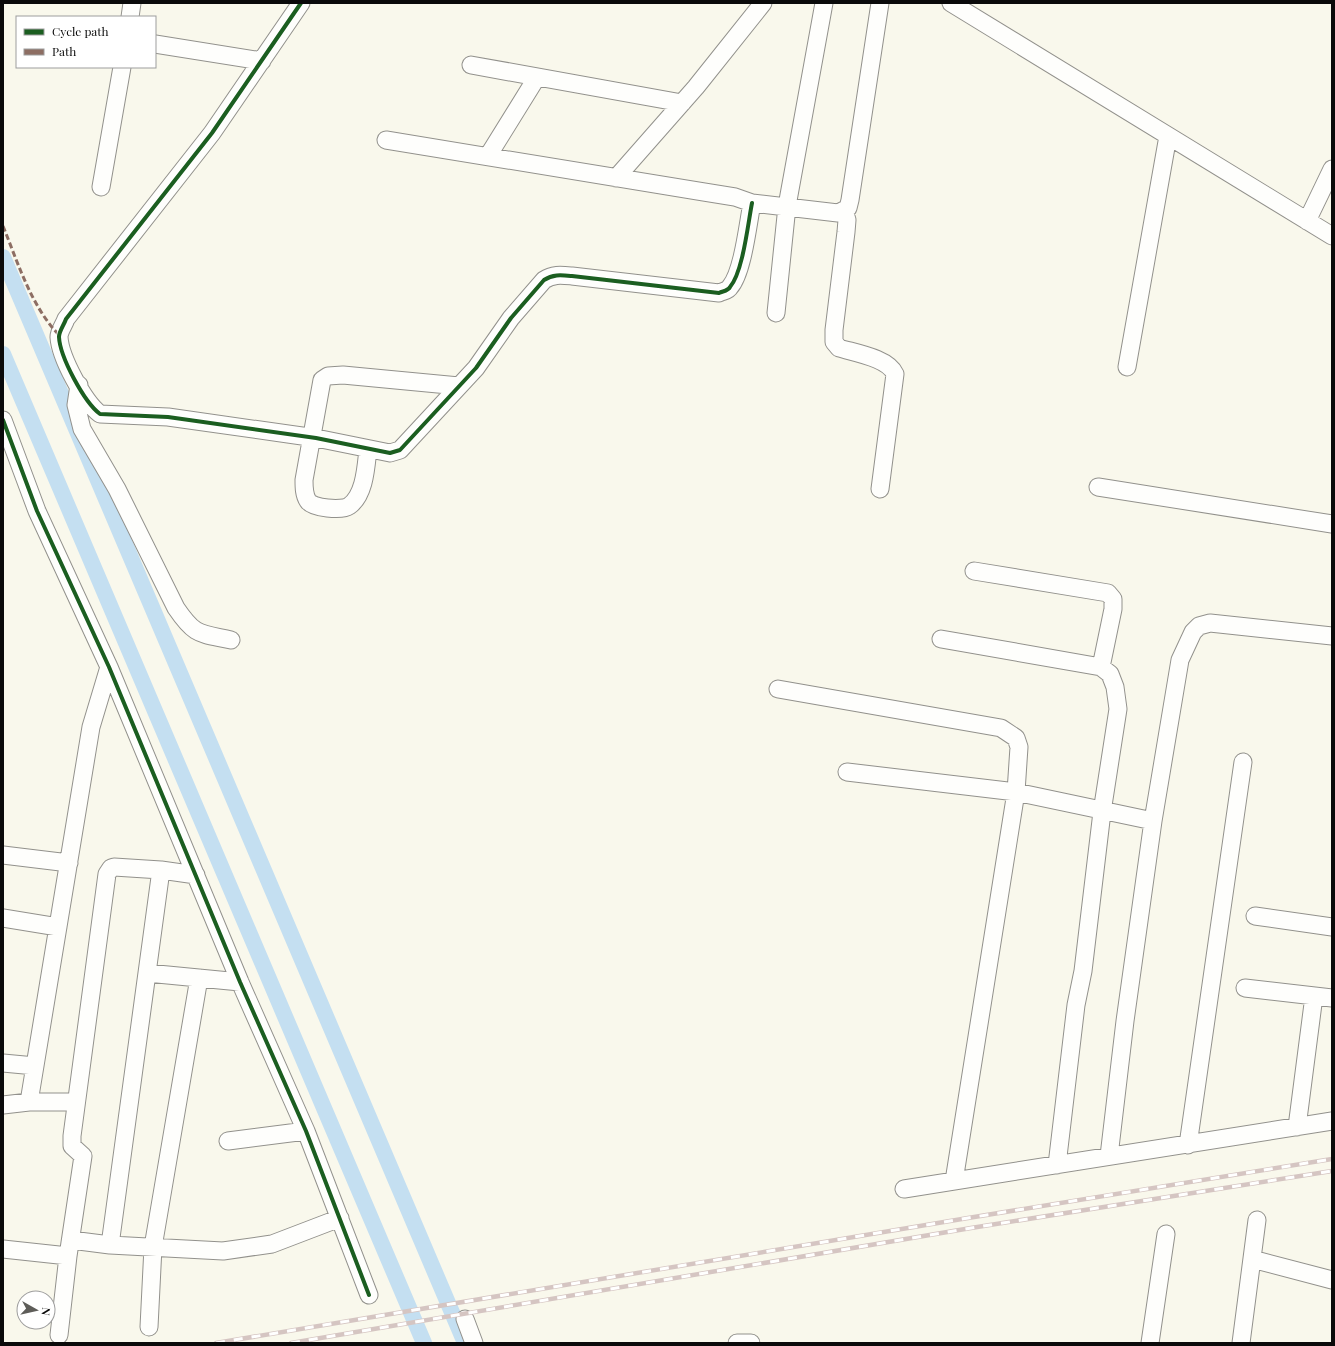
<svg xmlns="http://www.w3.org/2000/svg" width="1335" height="1346" font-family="'Playfair Display',serif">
  <rect width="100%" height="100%" fill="#f9f8ec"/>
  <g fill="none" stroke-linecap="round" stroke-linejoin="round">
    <path stroke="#c4dff1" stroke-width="16" d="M 3,257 L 465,1343
      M 3,354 L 424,1343"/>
    <g stroke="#92918c" stroke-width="19">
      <path id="minor" d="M 301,3 L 212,133 L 66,319 C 64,325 59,331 59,337 C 60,357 84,402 100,414 L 168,417 L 316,438 L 390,453 L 400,450 L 476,368 L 511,318 L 544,280 C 553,274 561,275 572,276 L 719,293 C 723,291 728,291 730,287 C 743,272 748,223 752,203
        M 951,3 L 1332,236
        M 130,17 L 132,3
        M 155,44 L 262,61
        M 471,65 L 682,103
        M 386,140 L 704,192 L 735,197 L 752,203 L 838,213 L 848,208 L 850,200 L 880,3
        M 488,156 L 537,77
        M 616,178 L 696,87 L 763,3
        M 101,187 L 122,67
        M 844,210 L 847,220 L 846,232 L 834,330 L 834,342 L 839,348 C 855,353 888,358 895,374 L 880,489
        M 1307,221 L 1332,169
        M 776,313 L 787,206 L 824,3
        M 1127,367 L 1168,136
        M 79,385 L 76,405 L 82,429 L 117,489 L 176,608 C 195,636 199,633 231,640
        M 3,420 L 37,511 L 109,667 L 240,982 L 306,1131 L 369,1295
        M 368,449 C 366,466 365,495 349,506 C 342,511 312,508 308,501 C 304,495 304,487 304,480 L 322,380 L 328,376 L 343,375 L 459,386
        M 1098,487 L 1332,524
        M 974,571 L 1108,593 L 1113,599 L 1113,609 L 1101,667
        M 941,639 L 1101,667 L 1110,674 L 1115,687 L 1118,709 L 1102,812 L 1083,971 L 1076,1005 L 1057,1165
        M 778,689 L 1001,728 L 1016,738 L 1019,747 L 1016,792 L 954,1181
        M 847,772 L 1016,792 L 1153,821
        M 3,855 L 69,863
        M 1255,916 L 1332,927
        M 3,918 L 58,927
        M 147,973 L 240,982
        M 1245,988 L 1332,998
        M 3,1063 L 35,1066
        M 29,1102 L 91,727 L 109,667
        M 3,1105 L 29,1102 L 76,1102
        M 1297,1127 L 1314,996
        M 228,1141 L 306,1131
        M 1188,1145 L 1243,762
        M 1109,1156 L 1125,1021 L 1153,821 L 1180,660 L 1193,632 L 1199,626 L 1210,623 L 1332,636
        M 904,1189 L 1332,1121
        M 71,1240 L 110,1245 L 223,1251 L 272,1244 L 340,1218
        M 110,1245 L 161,870 L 196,875
        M 3,1249 L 68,1256
        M 1252,1259 L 1332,1280
        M 465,1319 L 474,1343
        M 149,1327 L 153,1247 L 199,978
        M 59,1335 L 68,1256 L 83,1156 L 72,1146 L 72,1136 L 107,874 L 111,868 L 114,867 L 161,870
        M 737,1343 L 751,1343
        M 1150,1343 L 1166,1234
        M 1241,1343 L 1257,1220"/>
    </g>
    <use href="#minor" stroke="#fefefc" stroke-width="17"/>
    <g stroke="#d5c5c2" stroke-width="4.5">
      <path id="rail" d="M 216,1343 L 968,1218 L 1332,1159
        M 291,1343 L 971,1228 L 1332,1171"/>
    </g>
    <use href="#rail" stroke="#fff" stroke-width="3" stroke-dasharray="9" stroke-linecap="butt"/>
    <path stroke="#8d6e63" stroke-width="3" stroke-dasharray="6 3" stroke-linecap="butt" d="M 3,226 C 18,263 31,306 59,335"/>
    <g stroke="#fff" stroke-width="6">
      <path id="cycleway" d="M 301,3 L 212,133 L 66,319 C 64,325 59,331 59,337 C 60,357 84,402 100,414 L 168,417 L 316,438 L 390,453 L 400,450 L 476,368 L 511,318 L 544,280 C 553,274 561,275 572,276 L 719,293 C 723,291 728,291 730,287 C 743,272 748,223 752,203
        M 3,420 L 37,511 L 109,667 L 240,982 L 306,1131 L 369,1295"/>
    </g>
    <use href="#cycleway" stroke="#1b5e20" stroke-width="4"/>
  </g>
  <rect width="1335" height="1346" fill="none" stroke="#0a0a0a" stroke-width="8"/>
  <rect x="16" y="16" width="140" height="52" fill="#ffffff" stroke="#9d9d9d"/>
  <rect x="24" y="29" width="20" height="6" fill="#1b5e20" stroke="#9d9d9d"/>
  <text x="52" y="36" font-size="12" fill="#0a0a0a">Cycle path</text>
  <rect x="24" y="49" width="20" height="6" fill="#8d6e63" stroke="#9d9d9d"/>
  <text x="52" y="56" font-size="12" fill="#0a0a0a">Path</text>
  <g transform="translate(36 1310) rotate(98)"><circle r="19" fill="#ffffff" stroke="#9d9d9d"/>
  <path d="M0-3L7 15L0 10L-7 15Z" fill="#5e5d59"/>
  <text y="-6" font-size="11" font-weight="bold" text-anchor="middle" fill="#0a0a0a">N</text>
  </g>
</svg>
